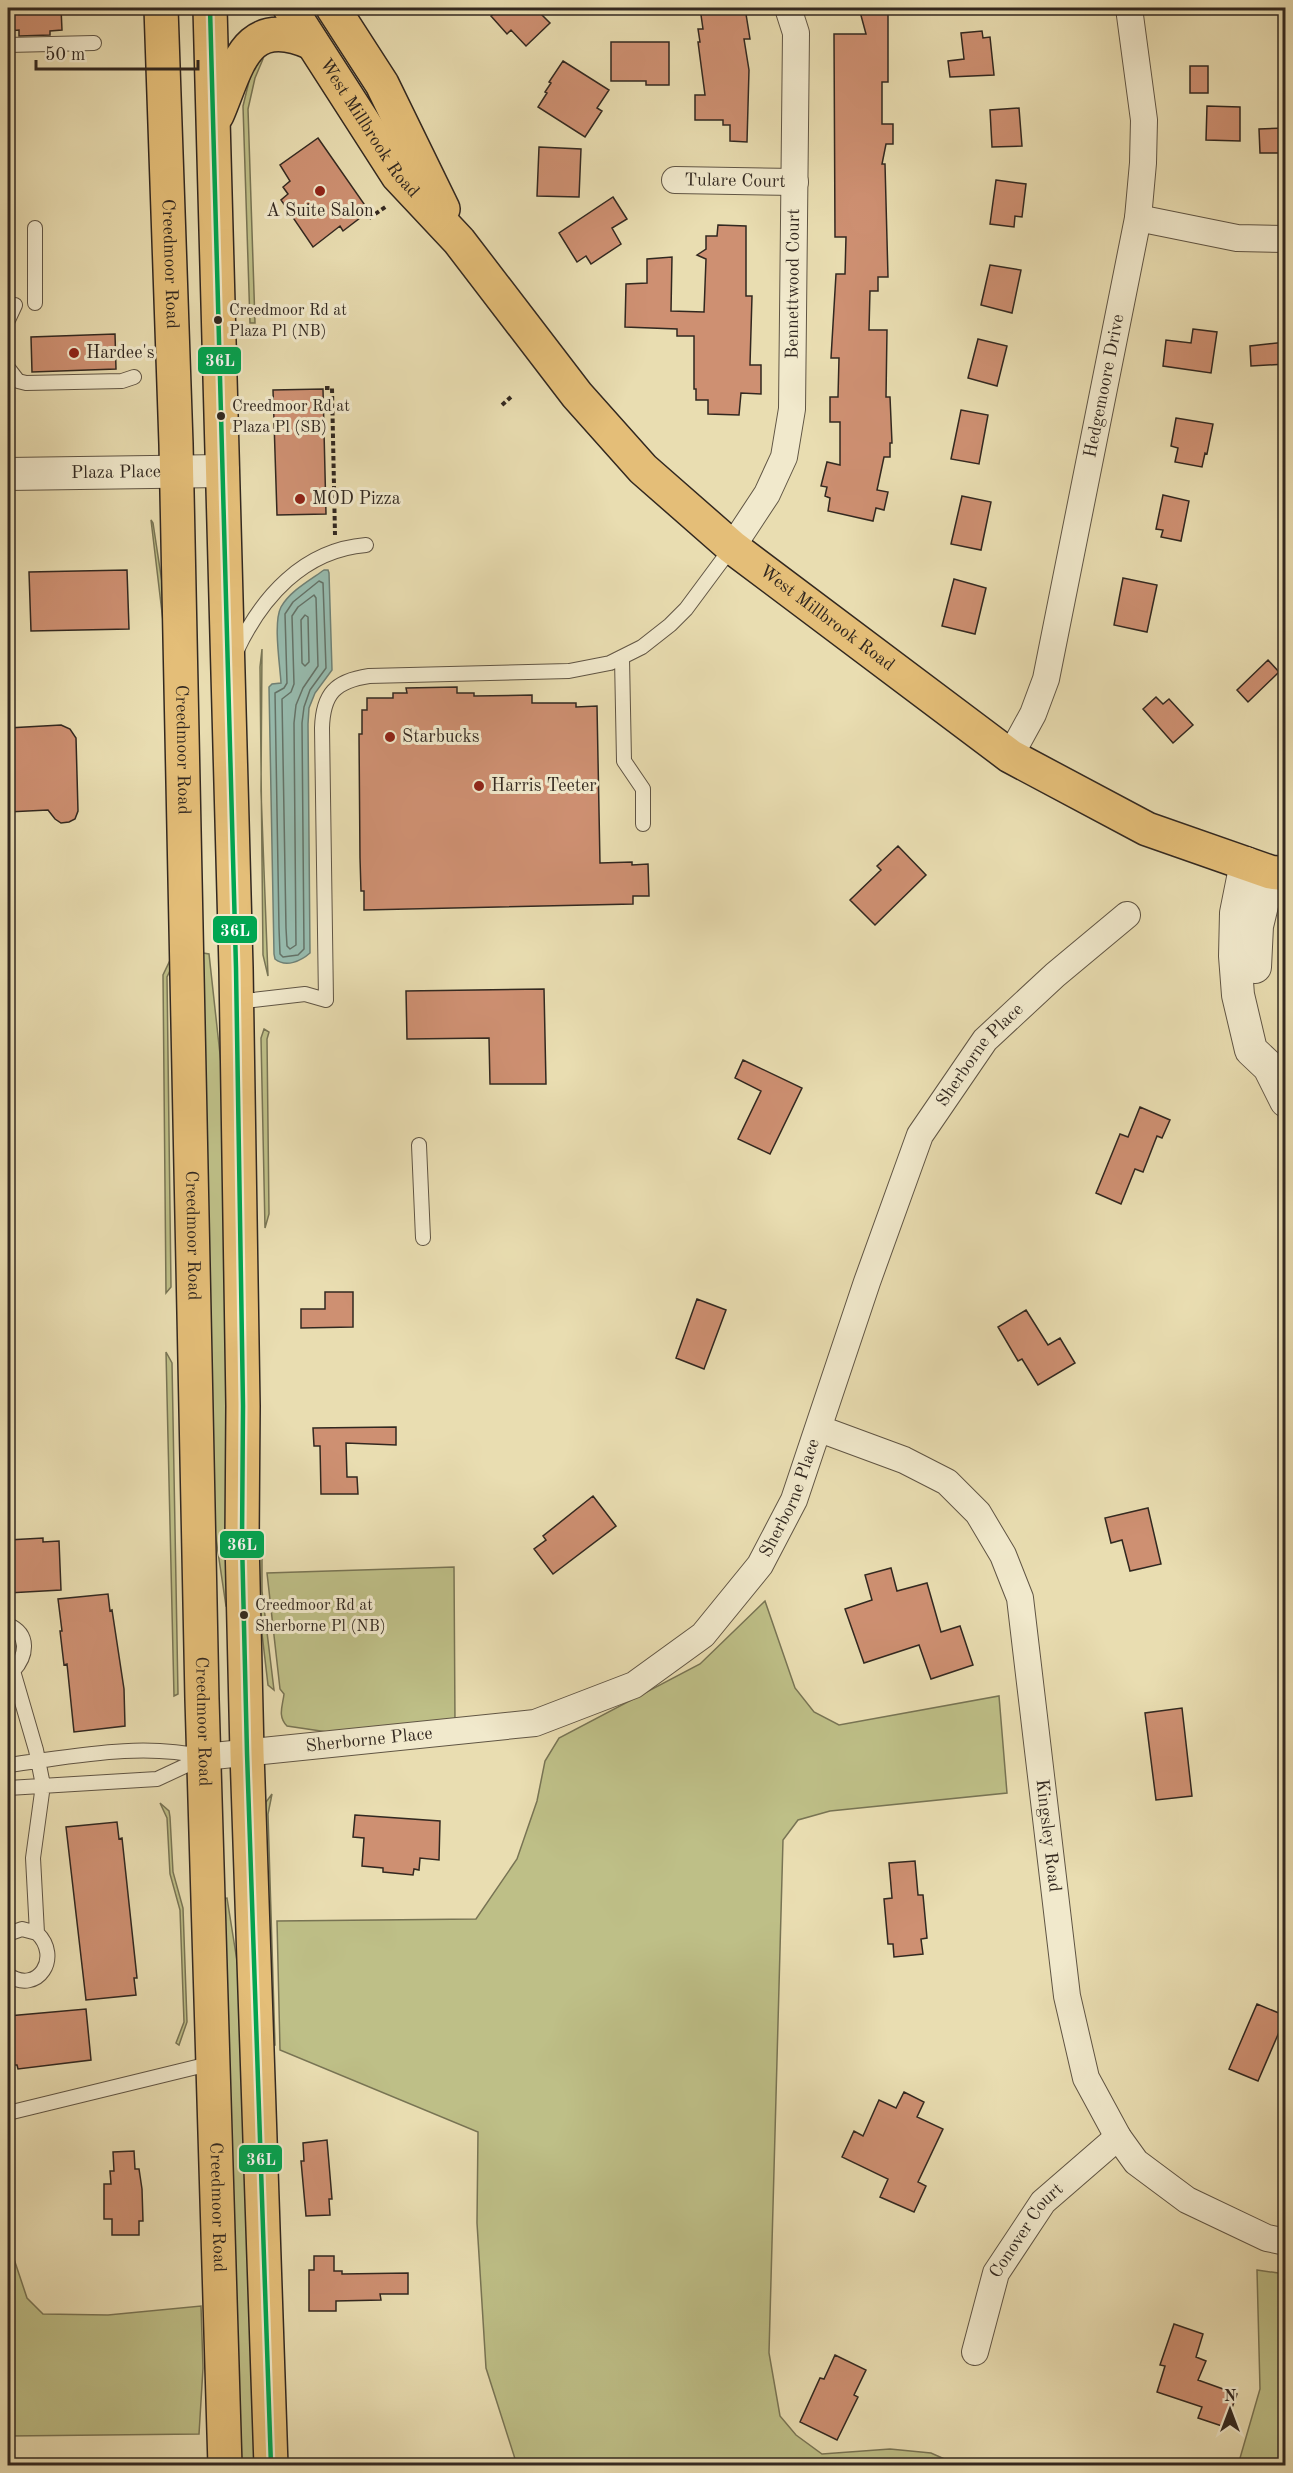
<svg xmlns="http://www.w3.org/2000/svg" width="1293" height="2473" font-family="'Old Standard TT',serif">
  <rect width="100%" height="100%" fill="#e9ddb1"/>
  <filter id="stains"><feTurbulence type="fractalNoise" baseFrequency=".00333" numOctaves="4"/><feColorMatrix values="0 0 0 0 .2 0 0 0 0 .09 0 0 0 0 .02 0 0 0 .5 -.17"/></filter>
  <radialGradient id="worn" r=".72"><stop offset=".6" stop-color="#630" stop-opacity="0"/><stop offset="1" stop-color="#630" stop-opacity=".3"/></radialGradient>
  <path fill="#bebf87" stroke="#787454" stroke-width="1.5" d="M 261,57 L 263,59 L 255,78 L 248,109 L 255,323 L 250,323 L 243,106 L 251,73 Z
    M 151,520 L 153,523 L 168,622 L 178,954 L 167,977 L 171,1287 L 166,1293 L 163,975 L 173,954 L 163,621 Z
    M 262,649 L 261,791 L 268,976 L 263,955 L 260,667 Z
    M 203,953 L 209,954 L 226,1109 L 233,1606 L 226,1606 L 212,1512 Z
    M 264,1029 L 269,1032 L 267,1039 L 269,1214 L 265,1228 L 261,1038 Z
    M 166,1352 L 172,1363 L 178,1694 L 174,1696 Z
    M 257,1549 L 262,1549 L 262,1591 L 274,1690 L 268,1685 L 258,1599 Z
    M 454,1567 L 455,1723 L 341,1734 L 287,1726 C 277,1716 283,1705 284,1694 L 280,1689 L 267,1573 Z
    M 765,1601 L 795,1688 L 814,1712 L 839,1725 L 999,1696 L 1007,1793 L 830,1811 L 798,1820 L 783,1840 L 769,2353 L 780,2416 L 796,2435 L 822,2454 L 890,2449 L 931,2453 L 958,2465 L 517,2465 L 486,2368 L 477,2223 L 478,2132 L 280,2050 L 277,1921 L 476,1919 L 517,1859 L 537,1801 L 545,1761 L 559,1738 L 700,1664 Z
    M 272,1794 L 268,1814 L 275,2045 L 271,2045 L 264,1821 L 266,1802 Z
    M 160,1803 L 169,1811 L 170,1817 L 173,1872 L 183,1908 L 187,2022 L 179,2045 L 176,2043 L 184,2022 L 180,1910 L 170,1874 L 167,1818 Z
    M 227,1898 L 244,2005 L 258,2465 L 237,2465 L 221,1899 Z
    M 8,2199 L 13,2256 L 27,2298 L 43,2314 L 108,2315 L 201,2306 L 203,2368 L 199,2434 L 8,2436 Z
    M 1257,2270 L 1285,2274 L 1285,2465 L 1238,2465 L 1260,2389 Z"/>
  <path fill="#97bbae" stroke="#6f8075" stroke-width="1.5" d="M 324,570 L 328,570 L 329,573 L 332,670 L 315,693 L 309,708 L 308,724 L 310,953 C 301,961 286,968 275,959 L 274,954 L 269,687 L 272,684 L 281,683 C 280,665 273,622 281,607 C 290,591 310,580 324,570 Z"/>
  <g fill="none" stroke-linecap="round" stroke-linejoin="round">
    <path stroke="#647267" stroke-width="1.5" d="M 319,581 L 323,583 L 326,668 L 310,690 L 304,707 L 302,723 L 304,949 L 298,955 L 283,957 L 280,954 L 279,928 L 275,693 L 284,688 L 287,683 L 285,614 L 293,602 Z
      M 314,595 L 316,598 L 318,666 L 303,688 L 296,705 L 294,723 L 296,945 L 290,949 L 287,946 L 286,928 L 282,699 L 291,692 L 294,684 L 292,616 L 298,607 Z
      M 305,615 L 308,617 L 309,662 L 305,666 L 302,663 L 301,620 Z"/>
  </g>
  <path fill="#ce9072" stroke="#322820" stroke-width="1.5" d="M 8,8 L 61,8 L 62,30 L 50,31 L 50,35 L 19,36 L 19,30 L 8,31 Z
    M 500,8 L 535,8 L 550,23 L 526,46 L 511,30 L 507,34 L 491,16 Z
    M 700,8 L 745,8 L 750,39 L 744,39 L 749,70 L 747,142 L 730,141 L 730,125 L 723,125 L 723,120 L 695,120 L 695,95 L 705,95 L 698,42 L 700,42 L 698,29 L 703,29 Z
    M 859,8 L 888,8 L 888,82 L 882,82 L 882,124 L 893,124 L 893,144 L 886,144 L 882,164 L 885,164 L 888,277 L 878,277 L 878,291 L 870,291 L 869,330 L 887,330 L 886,397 L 890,397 L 892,443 L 890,443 L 890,457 L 884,457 L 877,490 L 888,492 L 884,510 L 876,508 L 873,521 L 828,511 L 830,498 L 825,496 L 827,487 L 821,486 L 827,462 L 840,465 L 840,422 L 830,422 L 830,397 L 838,397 L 839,358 L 831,358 L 836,274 L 845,274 L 846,237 L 835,237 L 834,34 L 866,34 Z
    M 982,31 L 983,38 L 990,37 L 994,75 L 950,77 L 948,61 L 964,59 L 961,33 Z
    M 611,42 L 669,42 L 669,85 L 646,85 L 646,81 L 611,81 Z
    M 563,61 L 609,90 L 597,108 L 602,111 L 585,137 L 538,107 L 547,93 L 545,92 L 551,83 L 549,82 Z
    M 1190,66 L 1208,66 L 1208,93 L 1190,93 Z
    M 1207,106 L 1240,107 L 1240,141 L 1206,140 Z
    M 1019,108 L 1022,146 L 992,147 L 990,110 Z
    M 1286,128 L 1286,153 L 1260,153 L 1259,129 Z
    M 318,138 L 369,211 L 343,231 L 340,226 L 313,247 L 281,200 L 288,194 L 283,187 L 290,181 L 280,165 Z
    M 539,147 L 581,149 L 579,197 L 537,196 Z
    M 996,180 L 1026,184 L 1022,217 L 1015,216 L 1014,227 L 990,224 Z
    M 613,197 L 627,219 L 612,228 L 621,244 L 591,264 L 586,256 L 577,262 L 559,233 Z
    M 718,225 L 746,226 L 746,296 L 752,296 L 750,365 L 761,365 L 761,394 L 741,393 L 739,415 L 708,414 L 708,400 L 696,400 L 696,389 L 694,389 L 694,336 L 677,336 L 677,329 L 625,327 L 626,284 L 647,283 L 647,259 L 672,257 L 671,311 L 704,312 L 706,259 L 697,255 L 706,249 L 706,236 L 717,236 Z
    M 990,265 L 1021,270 L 1012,313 L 981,305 Z
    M 1193,329 L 1217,332 L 1211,373 L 1163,366 L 1166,340 L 1191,343 Z
    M 115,334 L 116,369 L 32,372 L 31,337 Z
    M 978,339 L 1007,346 L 997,386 L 968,378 Z
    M 1286,342 L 1286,364 L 1251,366 L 1250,346 Z
    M 323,389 L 326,514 L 277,515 L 273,390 Z
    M 961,410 L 988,415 L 979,464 L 951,459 Z
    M 1176,418 L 1213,424 L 1207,454 L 1205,453 L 1202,467 L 1175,462 L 1178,448 L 1171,446 Z
    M 1163,495 L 1189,501 L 1181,541 L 1161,537 L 1163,530 L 1156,529 Z
    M 962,496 L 991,502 L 981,550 L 951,544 Z
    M 127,570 L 129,629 L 31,631 L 29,572 Z
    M 1123,578 L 1157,585 L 1147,632 L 1114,625 Z
    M 954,579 L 986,588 L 975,634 L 942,626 Z
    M 1268,660 L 1279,672 L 1248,702 L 1237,690 Z
    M 457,687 L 457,693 L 474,693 L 474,696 L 532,695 L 532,703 L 576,703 L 576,707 L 597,706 L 600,863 L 632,862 L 632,865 L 648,864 L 649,896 L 633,896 L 633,904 L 364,910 L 364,891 L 361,891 L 360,858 L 359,734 L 362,734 L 362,710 L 367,710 L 367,698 L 393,698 L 393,693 L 407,693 L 406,688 Z
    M 1156,697 L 1163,704 L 1169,699 L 1193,725 L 1173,743 L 1143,709 Z
    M 61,725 L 70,729 L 76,738 L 78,811 L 75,819 L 69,822 L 61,823 L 55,819 L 48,810 L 8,812 L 8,728 Z
    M 898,846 L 926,875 L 875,925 L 850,900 L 881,870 L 877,866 Z
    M 544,989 L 546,1084 L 490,1084 L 489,1038 L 407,1039 L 406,991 Z
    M 743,1060 L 802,1088 L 770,1154 L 738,1139 L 761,1091 L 735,1078 Z
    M 1140,1107 L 1170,1120 L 1162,1138 L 1157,1136 L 1143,1172 L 1135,1169 L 1121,1204 L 1096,1193 L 1120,1134 L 1128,1137 Z
    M 325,1292 L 353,1292 L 353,1327 L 301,1328 L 301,1309 L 325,1309 Z
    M 697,1299 L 726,1310 L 704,1369 L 676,1358 Z
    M 1026,1310 L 1048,1345 L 1060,1338 L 1075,1363 L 1038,1385 L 1022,1359 L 1018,1361 L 998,1327 Z
    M 396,1427 L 396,1445 L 346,1443 L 347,1477 L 357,1477 L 358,1494 L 321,1494 L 320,1446 L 314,1446 L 313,1428 Z
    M 593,1496 L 616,1526 L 553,1574 L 534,1549 L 546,1540 L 543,1536 Z
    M 1148,1508 L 1161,1564 L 1130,1571 L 1122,1540 L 1111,1543 L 1105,1518 Z
    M 43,1538 L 43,1542 L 59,1541 L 61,1590 L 8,1593 L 8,1540 Z
    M 891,1568 L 897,1591 L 927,1583 L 941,1632 L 960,1626 L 973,1665 L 931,1679 L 919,1645 L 864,1663 L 845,1609 L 872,1600 L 865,1575 Z
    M 108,1594 L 110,1611 L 112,1610 L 124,1689 L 125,1726 L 74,1732 L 67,1664 L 64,1665 L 60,1631 L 62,1631 L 58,1599 Z
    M 1182,1708 L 1192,1796 L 1156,1800 L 1145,1713 Z
    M 355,1815 L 440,1821 L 439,1860 L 420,1858 L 419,1870 L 414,1869 L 413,1875 L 383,1872 L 383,1868 L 362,1866 L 364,1838 L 353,1837 Z
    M 117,1822 L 119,1839 L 122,1838 L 137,1978 L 134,1978 L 136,1995 L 86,2000 L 66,1827 Z
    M 915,1861 L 918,1895 L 923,1895 L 927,1938 L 921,1939 L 923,1954 L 894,1957 L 893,1944 L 888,1944 L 884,1899 L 892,1898 L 889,1863 Z
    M 1257,2004 L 1286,2016 L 1258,2081 L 1229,2069 Z
    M 86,2009 L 91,2060 L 18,2069 L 17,2065 L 8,2065 L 8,2016 Z
    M 904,2092 L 924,2102 L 917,2117 L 943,2129 L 918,2182 L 926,2186 L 914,2212 L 880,2197 L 888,2179 L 842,2157 L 854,2131 L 863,2136 L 879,2100 L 896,2108 Z
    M 327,2140 L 332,2199 L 329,2199 L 330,2215 L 306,2216 L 301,2161 L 304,2161 L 303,2143 Z
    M 134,2151 L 135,2169 L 139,2169 L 142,2189 L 143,2221 L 139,2221 L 139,2235 L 112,2235 L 112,2219 L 104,2219 L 104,2184 L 111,2184 L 110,2171 L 114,2171 L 113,2152 Z
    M 314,2256 L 334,2256 L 334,2271 L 342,2271 L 342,2274 L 408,2273 L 408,2294 L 380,2294 L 381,2300 L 336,2301 L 336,2311 L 309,2311 L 309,2270 L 314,2270 Z
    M 1174,2324 L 1203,2334 L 1196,2357 L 1206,2361 L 1198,2380 L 1237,2394 L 1225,2427 L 1198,2418 L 1202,2407 L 1157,2392 L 1165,2366 L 1160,2365 Z
    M 835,2355 L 866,2370 L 854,2395 L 858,2397 L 837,2440 L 800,2422 L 820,2378 L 824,2379 Z"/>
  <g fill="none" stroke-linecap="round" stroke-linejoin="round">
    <g stroke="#605544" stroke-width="16">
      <path id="service" d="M 8,45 L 94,43
        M 35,228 L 35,303
        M 8,320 L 15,305
        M 8,368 L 18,381 L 26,383 L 122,381 L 134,377
        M 236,652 C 261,598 303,550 366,545
        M 622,658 L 624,761 L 643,789 L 643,824
        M 236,1002 L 305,994 L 326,1000 L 322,728 C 323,694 335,681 369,676 L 569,671 L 610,663 L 642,647 L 670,625 L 686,609 L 732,547
        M 419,1145 L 423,1238
        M 8,1625 C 30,1634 27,1656 13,1671 L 36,1750 L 43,1785 L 33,1858 L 37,1933 C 62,1957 38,1995 8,1975
        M 8,1765 C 72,1757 140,1742 204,1757
        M 8,1788 L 157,1779 L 202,1758
        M 8,1934 L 22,1929 L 37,1933
        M 8,2113 L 213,2063"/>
    </g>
    <g stroke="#605544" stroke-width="28">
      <g id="minor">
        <path id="s1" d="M 675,180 L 795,182"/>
        <path d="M 1138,218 L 1237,238 L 1286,239"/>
        <path id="s2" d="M 732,547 L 767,494 L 784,457 L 792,409 L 796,33 L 788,8"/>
        <path id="s3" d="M 1010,756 L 1033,714 L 1046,679 L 1138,218 L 1143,163 L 1144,120 L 1129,8"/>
        <path id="s4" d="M 820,1429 L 904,1460 L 947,1482 L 978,1513 L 1003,1555 L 1020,1598 L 1067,1996 L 1086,2078 L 1118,2137 L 1136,2162 L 1187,2200 L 1267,2238 L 1286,2242"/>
        <path id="s5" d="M 204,1757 L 535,1723 L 634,1685 L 703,1635 L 760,1565 L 794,1500 L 867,1282 L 920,1135 L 985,1040 L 1055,975 L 1127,915"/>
        <path id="s6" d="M 975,2352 L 996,2273 L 1043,2202 L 1118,2137"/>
      </g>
    </g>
    <g stroke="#605544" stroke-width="34">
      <g id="tertiary">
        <path id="s7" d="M 8,474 L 223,471"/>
        <path d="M 1246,863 L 1236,913 L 1235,956 L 1238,995 L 1251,1050 L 1269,1067 L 1286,1101"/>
        <path d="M 1255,967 L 1257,926 L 1270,872"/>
      </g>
    </g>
    <g stroke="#322820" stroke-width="36">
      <g id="primary">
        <path id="s8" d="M 161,8 L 176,444 L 202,1699 L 225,2466"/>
        <path d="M 210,8 L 236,968 L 243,1406 L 242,1541 L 247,1753 L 271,2466"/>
        <path id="s9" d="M 290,8 L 398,176 L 459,241 L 577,395 L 643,469 L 732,547 L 1010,756 L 1147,829 L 1270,872 L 1286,874"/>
        <path d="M 333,8 L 382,84 L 443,209"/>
        <path d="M 217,115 C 238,66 245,13 312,43"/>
      </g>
    </g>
    <path stroke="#322820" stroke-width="4" stroke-dasharray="4.5 3" stroke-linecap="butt" d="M 369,218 L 387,206
      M 325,388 L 332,388 L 335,535
      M 502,405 L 512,396"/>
    <use href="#service" stroke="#f1e9cc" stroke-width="14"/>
    <use href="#minor" stroke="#f1e9cc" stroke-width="26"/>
    <use href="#tertiary" stroke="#f1e9cc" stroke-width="32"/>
    <use href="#primary" stroke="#e4be78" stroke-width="33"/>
    <g stroke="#f1e9cc" stroke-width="9">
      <path id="bus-1" d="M 210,8 L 236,968 L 243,1406 L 242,1541 L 247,1753 L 271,2466"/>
    </g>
    <use href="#bus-1" stroke="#00a651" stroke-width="4.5"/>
  </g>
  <g fill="#8f2418" stroke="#f1e9cc" stroke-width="2">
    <circle cx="320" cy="191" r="6"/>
    <circle cx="74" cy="353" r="6"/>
    <circle cx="300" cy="499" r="6"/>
    <circle cx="390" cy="737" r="6"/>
    <circle cx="479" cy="786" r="6"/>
  </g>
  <g fill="#322820" stroke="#f1e9cc" stroke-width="2">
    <circle cx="218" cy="320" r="5"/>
    <circle cx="221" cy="416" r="5"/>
    <circle cx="244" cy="1615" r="5"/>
  </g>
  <g text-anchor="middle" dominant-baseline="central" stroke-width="6" stroke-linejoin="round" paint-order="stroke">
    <g font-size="16" fill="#322820" stroke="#f1e9cc" text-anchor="start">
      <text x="229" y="311">Creedmoor Rd at<tspan x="229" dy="21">Plaza Pl (NB)</tspan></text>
      <text x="232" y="407">Creedmoor Rd at<tspan x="232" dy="21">Plaza Pl (SB)</tspan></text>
      <text x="255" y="1606">Creedmoor Rd at<tspan x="255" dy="21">Sherborne Pl (NB)</tspan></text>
    </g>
    <g font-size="18" fill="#322820" stroke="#f1e9cc">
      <text stroke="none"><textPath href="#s9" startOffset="144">West Millbrook Road</textPath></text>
      <text stroke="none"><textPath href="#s1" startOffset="60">Tulare Court</textPath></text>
      <text stroke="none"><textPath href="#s8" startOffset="256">Creedmoor Road</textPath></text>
      <text stroke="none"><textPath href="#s2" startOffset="278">Bennettwood Court</textPath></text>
      <text stroke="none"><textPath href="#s3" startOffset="384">Hedgemoore Drive</textPath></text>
      <text stroke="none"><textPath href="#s7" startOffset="108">Plaza Place</textPath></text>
      <text stroke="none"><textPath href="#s9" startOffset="819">West Millbrook Road</textPath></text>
      <text stroke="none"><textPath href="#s8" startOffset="742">Creedmoor Road</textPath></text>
      <text stroke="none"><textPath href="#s5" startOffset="1174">Sherborne Place</textPath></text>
      <text stroke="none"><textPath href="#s8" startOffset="1228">Creedmoor Road</textPath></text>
      <text stroke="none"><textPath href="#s5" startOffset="688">Sherborne Place</textPath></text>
      <text stroke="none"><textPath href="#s8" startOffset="1714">Creedmoor Road</textPath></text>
      <text stroke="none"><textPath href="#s5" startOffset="166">Sherborne Place</textPath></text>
      <text stroke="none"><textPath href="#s4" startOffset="516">Kingsley Road</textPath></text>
      <text stroke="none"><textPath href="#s8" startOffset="2200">Creedmoor Road</textPath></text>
      <text stroke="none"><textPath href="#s6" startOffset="134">Conover Court</textPath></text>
    </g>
    <g font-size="18" fill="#322820" stroke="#f1e9cc" text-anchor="start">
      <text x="320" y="211" text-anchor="middle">A Suite Salon</text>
      <text x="86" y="353">Hardee's</text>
      <text x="312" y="499">MOD Pizza</text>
      <text x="402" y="737">Starbucks</text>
      <text x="491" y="786">Harris Teeter</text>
    </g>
  </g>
  <g stroke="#f1e9cc" stroke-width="2">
    <rect x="197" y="346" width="45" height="29" rx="6" fill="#00a651"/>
    <rect x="212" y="915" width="46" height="29" rx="6" fill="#00a651"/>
    <rect x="219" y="1530" width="46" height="29" rx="6" fill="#00a651"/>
    <rect x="238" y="2144" width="45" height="29" rx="6" fill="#00a651"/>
  </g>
  <g font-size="16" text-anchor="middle" font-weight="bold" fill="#fff">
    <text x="220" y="366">36L</text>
    <text x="235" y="936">36L</text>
    <text x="242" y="1550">36L</text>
    <text x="261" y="2165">36L</text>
  </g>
  <rect width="1293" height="2473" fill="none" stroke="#e9ddb1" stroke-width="30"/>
  <rect x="9" y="9" width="1275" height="2455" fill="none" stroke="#322820" stroke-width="3"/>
  <rect x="15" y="15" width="1263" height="2443" fill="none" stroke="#322820" stroke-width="1.5"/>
  <g transform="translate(1230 2410)" stroke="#f1e9cc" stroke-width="4.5" paint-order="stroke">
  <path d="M0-4.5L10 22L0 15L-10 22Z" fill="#322820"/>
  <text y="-9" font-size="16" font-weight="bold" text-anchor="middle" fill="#322820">N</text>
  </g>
  <path d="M36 60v9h162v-9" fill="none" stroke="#322820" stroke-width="3"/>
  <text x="45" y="60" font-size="18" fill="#322820" stroke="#f1e9cc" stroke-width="4.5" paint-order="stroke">50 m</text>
  <rect width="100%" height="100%" filter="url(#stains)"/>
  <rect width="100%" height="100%" fill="url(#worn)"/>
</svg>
